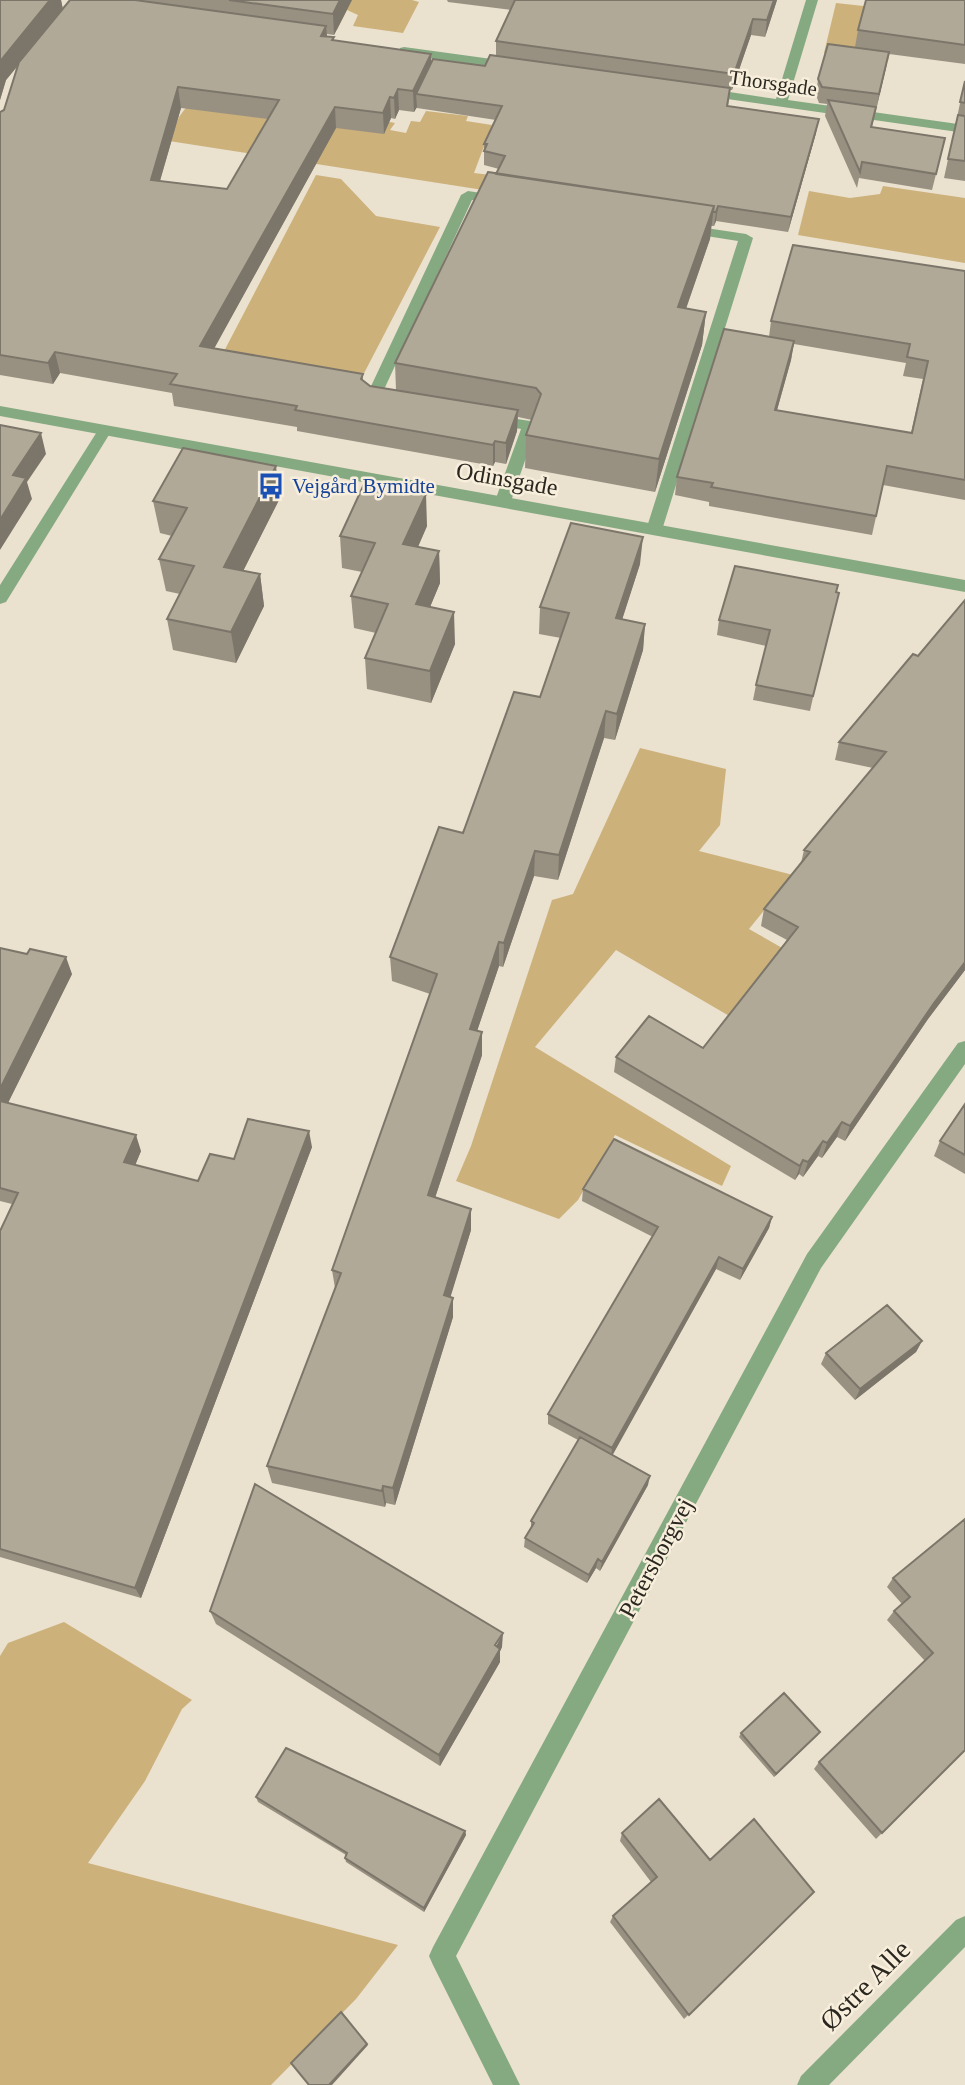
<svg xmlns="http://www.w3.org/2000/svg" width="965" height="2085" font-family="Georgia,serif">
  <rect width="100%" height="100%" fill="#ebe1cf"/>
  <path fill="#ccb17b" d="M 352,0 L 412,0 L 419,2 L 403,33 L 353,26 L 358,15 L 347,10 L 337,30 L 282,26 Z
    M 836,3 L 891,9 L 896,25 L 888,61 L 824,53 Z
    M 201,87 L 395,123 L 390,130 L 406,133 L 411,121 L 420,122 L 426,111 L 468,116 L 466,121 L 492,125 L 474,173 L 508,177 L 496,192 L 169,141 L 179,117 Z
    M 316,175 L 341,179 L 376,216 L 440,227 L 360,381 L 221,357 Z
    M 883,186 L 965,198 L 965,263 L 798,235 L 809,191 L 850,198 L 880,194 Z
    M 640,748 L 726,769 L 720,825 L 699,851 L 793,875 L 749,929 L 849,986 L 731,1017 L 616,950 L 535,1047 L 731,1166 L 722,1186 L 615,1135 L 578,1200 L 559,1219 L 456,1181 L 471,1146 L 552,900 L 573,894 Z
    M 64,1622 L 192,1700 L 182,1709 L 145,1781 L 88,1863 L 398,1945 L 356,1999 L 271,2085 L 0,2085 L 0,1656 L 8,1643 Z"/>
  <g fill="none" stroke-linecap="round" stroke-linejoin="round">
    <path fill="#85aa81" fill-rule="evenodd" d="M 468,191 L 501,196 L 508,200 L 501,204 L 472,200 L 381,396 L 391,401 L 384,406 L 367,402 L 365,399 L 461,195 Z
      M 686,225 L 746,234 L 753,238 L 662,530 L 654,535 L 646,530 L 738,241 L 681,232 L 679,229 Z
      M 493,415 L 530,421 L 537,426 L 511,501 L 503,506 L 495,501 L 521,429 L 488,423 L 486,420 Z
      M 105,425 L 112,430 L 6,602 L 0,604 L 0,585 L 100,427 Z"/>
    <path fill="#85aa81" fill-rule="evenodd" d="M 806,0 L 818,0 L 788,100 L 965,125 L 965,133 L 699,95 L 697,92 L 703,88 L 776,99 Z
      M 404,47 L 513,62 L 519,66 L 513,70 L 400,54 L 400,48 Z
      M 0,406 L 965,580 L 965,592 L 0,416 Z
      M 965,1041 L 965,1064 L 821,1268 L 456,1956 L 520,2085 L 493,2085 L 433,1965 L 429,1956 L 433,1947 L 807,1254 L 958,1043 Z"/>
    <path fill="#85aa81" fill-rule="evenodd" d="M 965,1916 L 965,1947 L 829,2085 L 797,2085 L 801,2076 L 956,1920 Z"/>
  </g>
  <path fill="#989182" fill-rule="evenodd" d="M 0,0 L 61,0 L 63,9 L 70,0 L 352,0 L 334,35 L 327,34 L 327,37 L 334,37 L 334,41 L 431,63 L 485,66 L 496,56 L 496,41 L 511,10 L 448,2 L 447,0 L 777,0 L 765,37 L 751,35 L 732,90 L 730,90 L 728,106 L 816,133 L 788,232 L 716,221 L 714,226 L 711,226 L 710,239 L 686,309 L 706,312 L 702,345 L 655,492 L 525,468 L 526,435 L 532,420 L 518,417 L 517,431 L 506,464 L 495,462 L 493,466 L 297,431 L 297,427 L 174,406 L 172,393 L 60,373 L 53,384 L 0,375 L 0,112 L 4,110 L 17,67 L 6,80 L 0,100 ZM 417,107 L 417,108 L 496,120 L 484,144 L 484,165 L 499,169 L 395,363 L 396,390 L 370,386 L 363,380 L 363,374 L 214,348 L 336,128 L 384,134 L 391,118 L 395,119 L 399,110 L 414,112 ZM 181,108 L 268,119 L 227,189 L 160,181 Z
    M 965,0 L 965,64 L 889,54 L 872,127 L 945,138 L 932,190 L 859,178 L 857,188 L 825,116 L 827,104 L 819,103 L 816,95 L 818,79 L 855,47 L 858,30 Z
    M 965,80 L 965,181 L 944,178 Z
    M 965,271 L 965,500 L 883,485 L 872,535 L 709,506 L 709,502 L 675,495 L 677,477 L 769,337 L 771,321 ZM 794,344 L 906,363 L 903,376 L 923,379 L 911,433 L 777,410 L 791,360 Z
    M 280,498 L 243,571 L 260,574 L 264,606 L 236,663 L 173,650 L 167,619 L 180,594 L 166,591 L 159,559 L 172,536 L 160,533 L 153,501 Z
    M 427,526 L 418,547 L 439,551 L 440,583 L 430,607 L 455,644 L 431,703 L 367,689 L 365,658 L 376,633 L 354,628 L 351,596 L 362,572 L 342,568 L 340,536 Z
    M 640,564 L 622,619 L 645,624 L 643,650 L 615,740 L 604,738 L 558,880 L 534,876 L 503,967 L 499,966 L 477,1031 L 482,1055 L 435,1198 L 471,1209 L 471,1230 L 450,1297 L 453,1298 L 453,1317 L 395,1505 L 386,1503 L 385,1507 L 272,1483 L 267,1466 L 335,1288 L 332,1270 L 430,994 L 392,981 L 390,957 L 540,697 L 561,638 L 539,634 L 540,607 Z
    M 838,585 L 810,711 L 753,700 L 756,685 L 766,646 L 717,635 L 719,620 Z
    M 965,600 L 965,970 L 928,1019 L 845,1141 L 837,1137 L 822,1158 L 818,1156 L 803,1177 L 799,1174 L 795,1180 L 614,1072 L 616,1057 L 703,1048 L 787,940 L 761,926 L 764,909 L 801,863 L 804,850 L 873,768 L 835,760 L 839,742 L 918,656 Z
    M 0,948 L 72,974 L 8,1103 L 141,1151 L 135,1165 L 198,1181 L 234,1159 L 312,1147 L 141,1598 L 0,1557 L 0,1231 L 12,1204 L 0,1201 Z
    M 965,1104 L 965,1174 L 934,1156 L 940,1141 Z
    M 583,1189 L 772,1217 L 769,1228 L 740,1280 L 716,1269 L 612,1455 L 648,1485 L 600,1571 L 596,1568 L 587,1583 L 524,1547 L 525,1538 L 531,1528 L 531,1521 L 578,1440 L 548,1424 L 548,1414 L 653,1237 L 582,1201 Z
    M 922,1341 L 916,1352 L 855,1400 L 821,1364 L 826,1353 Z
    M 965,1519 L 965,1750 L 876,1839 L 814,1769 L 819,1762 L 925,1661 L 887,1620 L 894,1611 L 902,1604 L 887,1587 L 893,1578 Z
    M 210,1611 L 502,1647 L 500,1651 L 500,1662 L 440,1766 L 216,1624 Z
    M 820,1732 L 774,1777 L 739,1737 L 741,1733 Z
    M 256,1797 L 465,1831 L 466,1835 L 424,1912 L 346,1862 L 345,1858 L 346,1855 L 258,1802 Z
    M 622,1833 L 710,1860 L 814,1892 L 684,2019 L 610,1922 L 613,1916 L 651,1882 L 620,1841 Z"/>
  <path fill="#7c766a" d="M 50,0 L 61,0 L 63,10 L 6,80 L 0,100 L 0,65 L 2,59 Z
    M 340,0 L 352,0 L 334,35 L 333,14 Z
    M 774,0 L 777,0 L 765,37 L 767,20 Z
    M 753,19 L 751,35 L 732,90 L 734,74 Z
    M 326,26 L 328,47 L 321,36 Z
    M 889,52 L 886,68 L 876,110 L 879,94 Z
    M 431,54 L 432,75 L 416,94 L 417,107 L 414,112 L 413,91 Z
    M 178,87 L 181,108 L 154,201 L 151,180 Z
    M 398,89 L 399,110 L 395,119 L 394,98 Z
    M 390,97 L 391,118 L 384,134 L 383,113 Z
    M 335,107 L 336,128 L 204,367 L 200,346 Z
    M 819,119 L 816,133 L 788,232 L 791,217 Z
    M 714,206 L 710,239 L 675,340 L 678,307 Z
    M 718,206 L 716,221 L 714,226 L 716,212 Z
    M 706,312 L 702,345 L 655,492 L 659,459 Z
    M 794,341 L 791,360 L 772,428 L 775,410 Z
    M 55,352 L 60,373 L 53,384 L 48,363 Z
    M 518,410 L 517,431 L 506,464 L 506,443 Z
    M 41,433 L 46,454 L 27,482 L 32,499 L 0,550 L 0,520 L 13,475 Z
    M 495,441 L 495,462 L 493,466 L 493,445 Z
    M 276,466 L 280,498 L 229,599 L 224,567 Z
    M 426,494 L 427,526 L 405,576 L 403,544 Z
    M 643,537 L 640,564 L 614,645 L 616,618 Z
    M 439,551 L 440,583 L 418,636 L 416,604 Z
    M 260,574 L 264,606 L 236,663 L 231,632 Z
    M 454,612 L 455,644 L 431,703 L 430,671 Z
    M 645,624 L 643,650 L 615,740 L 617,714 Z
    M 606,711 L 604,738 L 558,880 L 559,855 Z
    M 535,851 L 534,876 L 503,967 L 504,943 Z
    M 499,942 L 499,966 L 470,1052 L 470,1029 Z
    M 66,957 L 72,974 L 2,1115 L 0,1112 L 0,1089 Z
    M 965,962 L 965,970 L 928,1019 L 845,1141 L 850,1126 L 934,1003 Z
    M 482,1032 L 482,1055 L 429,1216 L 428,1195 Z
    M 842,1122 L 837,1137 L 822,1158 L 827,1143 Z
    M 309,1131 L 312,1147 L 141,1598 L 135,1588 Z
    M 136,1135 L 141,1151 L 130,1178 L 124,1162 Z
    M 823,1141 L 818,1156 L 803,1177 L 808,1162 Z
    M 803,1160 L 799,1174 L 795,1180 L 800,1166 Z
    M 471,1209 L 471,1230 L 445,1315 L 444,1295 Z
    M 772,1217 L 769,1228 L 740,1280 L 743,1269 Z
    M 719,1257 L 716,1269 L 611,1458 L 612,1448 Z
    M 453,1298 L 453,1317 L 395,1505 L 393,1488 Z
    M 922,1341 L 916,1352 L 855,1400 L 860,1389 Z
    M 650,1476 L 648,1485 L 600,1571 L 602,1562 Z
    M 383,1486 L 386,1503 L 385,1507 L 382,1491 Z
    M 598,1559 L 596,1568 L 587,1583 L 589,1575 Z
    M 503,1633 L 502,1647 L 500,1651 L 500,1662 L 440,1766 L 439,1755 Z
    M 820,1732 L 817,1736 L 774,1777 L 776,1774 Z
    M 465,1831 L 466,1835 L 424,1912 L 424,1908 Z
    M 367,2044 L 368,2045 L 332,2085 L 329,2085 Z"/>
  <path fill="#b1a997" stroke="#7c766a" stroke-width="2" fill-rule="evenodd" d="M 0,0 L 50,0 L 2,59 L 0,65 Z
    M 70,0 L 135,0 L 326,26 L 321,36 L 334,37 L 332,40 L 431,54 L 413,91 L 398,89 L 394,98 L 390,97 L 383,113 L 335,107 L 200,346 L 363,374 L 361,379 L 370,386 L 518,410 L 506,443 L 495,441 L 493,445 L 295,410 L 297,406 L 170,384 L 177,374 L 55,352 L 48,363 L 0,355 L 0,112 L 4,110 L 19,62 ZM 178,87 L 279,100 L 227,189 L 151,180 Z
    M 229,0 L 340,0 L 333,14 Z
    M 515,0 L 774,0 L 767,20 L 753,19 L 734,74 L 496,41 Z
    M 866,0 L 965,0 L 965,45 L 858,30 Z
    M 828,44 L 889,52 L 879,94 L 822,87 L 818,79 Z
    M 490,55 L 730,88 L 727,106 L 819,119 L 791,217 L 718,206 L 716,212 L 713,212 L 714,206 L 496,174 L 505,156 L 484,151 L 487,144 L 484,144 L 502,106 L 416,94 L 433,59 L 485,66 Z
    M 965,81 L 965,103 L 960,102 Z
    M 828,100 L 876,107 L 871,127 L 945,138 L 936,174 L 862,162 L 860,172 Z
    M 958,115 L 965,116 L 965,161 L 948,159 Z
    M 488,172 L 714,206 L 678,307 L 706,312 L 659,459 L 526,435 L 541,394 L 536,388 L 395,363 Z
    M 793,245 L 965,271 L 965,480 L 887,466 L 876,516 L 711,487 L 713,483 L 677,477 L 724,329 L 794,341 L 775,410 L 912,433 L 928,361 L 907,357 L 910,344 L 771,321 Z
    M 0,425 L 41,433 L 13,475 L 26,478 L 0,520 Z
    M 183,448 L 276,466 L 224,567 L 260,574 L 231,632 L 167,619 L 194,566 L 159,559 L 187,508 L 153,501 Z
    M 365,482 L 426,494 L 403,544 L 439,551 L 416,604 L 454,612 L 430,671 L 365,658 L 388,604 L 351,596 L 375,543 L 340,536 Z
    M 571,523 L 643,537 L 616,618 L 645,624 L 617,714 L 606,711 L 559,855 L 535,851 L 504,943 L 499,942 L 470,1029 L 482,1032 L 428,1195 L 471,1209 L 444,1295 L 453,1298 L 393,1488 L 383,1486 L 382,1491 L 267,1466 L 341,1273 L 332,1270 L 437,974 L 390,957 L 439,827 L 463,833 L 514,692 L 540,697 L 569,613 L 540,607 Z
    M 735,566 L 838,585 L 836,592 L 839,593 L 813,696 L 756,685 L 770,630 L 719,620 Z
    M 965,600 L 965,962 L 934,1003 L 850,1126 L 842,1122 L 827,1143 L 823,1141 L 808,1162 L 803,1160 L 800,1166 L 616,1057 L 649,1016 L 703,1048 L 798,927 L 764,909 L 810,852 L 804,850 L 886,752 L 839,742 L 913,654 L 918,656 Z
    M 0,948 L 27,954 L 30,949 L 66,957 L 0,1089 Z
    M 0,1101 L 136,1135 L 124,1162 L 198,1181 L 210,1154 L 234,1159 L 248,1119 L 309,1131 L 135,1588 L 0,1549 L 0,1231 L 18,1193 L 0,1188 Z
    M 965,1104 L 965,1155 L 940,1141 Z
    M 614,1139 L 772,1217 L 743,1269 L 719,1257 L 612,1448 L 548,1414 L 658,1227 L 583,1189 Z
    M 887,1305 L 922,1341 L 860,1389 L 826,1353 Z
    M 580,1437 L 650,1476 L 602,1562 L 598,1559 L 589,1575 L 525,1538 L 534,1523 L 531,1521 Z
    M 255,1484 L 503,1633 L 495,1645 L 500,1649 L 439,1755 L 210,1611 Z
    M 965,1519 L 965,1750 L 882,1833 L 819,1762 L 933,1653 L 894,1611 L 910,1597 L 893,1578 Z
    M 784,1693 L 820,1732 L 776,1774 L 741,1733 Z
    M 286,1748 L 465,1831 L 424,1908 L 345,1858 L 347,1853 L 256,1797 Z
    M 659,1799 L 710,1860 L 754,1819 L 814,1892 L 689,2015 L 613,1916 L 657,1877 L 622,1833 Z
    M 341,2012 L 367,2044 L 329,2085 L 309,2085 L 291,2063 Z"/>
  <defs>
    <g id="bus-bare" transform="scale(2.1)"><path d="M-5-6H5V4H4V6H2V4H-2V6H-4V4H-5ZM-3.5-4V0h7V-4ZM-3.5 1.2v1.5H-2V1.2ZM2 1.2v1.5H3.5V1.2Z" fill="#1a4fb4" stroke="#f8eedc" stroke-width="2.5" paint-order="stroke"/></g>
  </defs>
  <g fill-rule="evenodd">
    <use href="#bus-bare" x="271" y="486"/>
  </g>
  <g text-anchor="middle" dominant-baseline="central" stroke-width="5" stroke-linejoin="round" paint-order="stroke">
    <g font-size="21" fill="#2a2720" stroke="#f8eedc">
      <text transform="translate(773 83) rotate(8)">Thorsgade</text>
    </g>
    <g font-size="21" fill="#164399" stroke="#f8eedc" text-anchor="start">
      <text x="292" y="486">Vejgård Bymidte</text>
    </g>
    <g font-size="24" fill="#2a2720" stroke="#f8eedc">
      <text transform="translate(507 479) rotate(10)">Odinsgade</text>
      <text transform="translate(656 1558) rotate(-62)">Petersborgvej</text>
    </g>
    <g font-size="28" fill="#2a2720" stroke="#f8eedc">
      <text transform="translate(865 1985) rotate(-45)">Østre Alle</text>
    </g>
  </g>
</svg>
